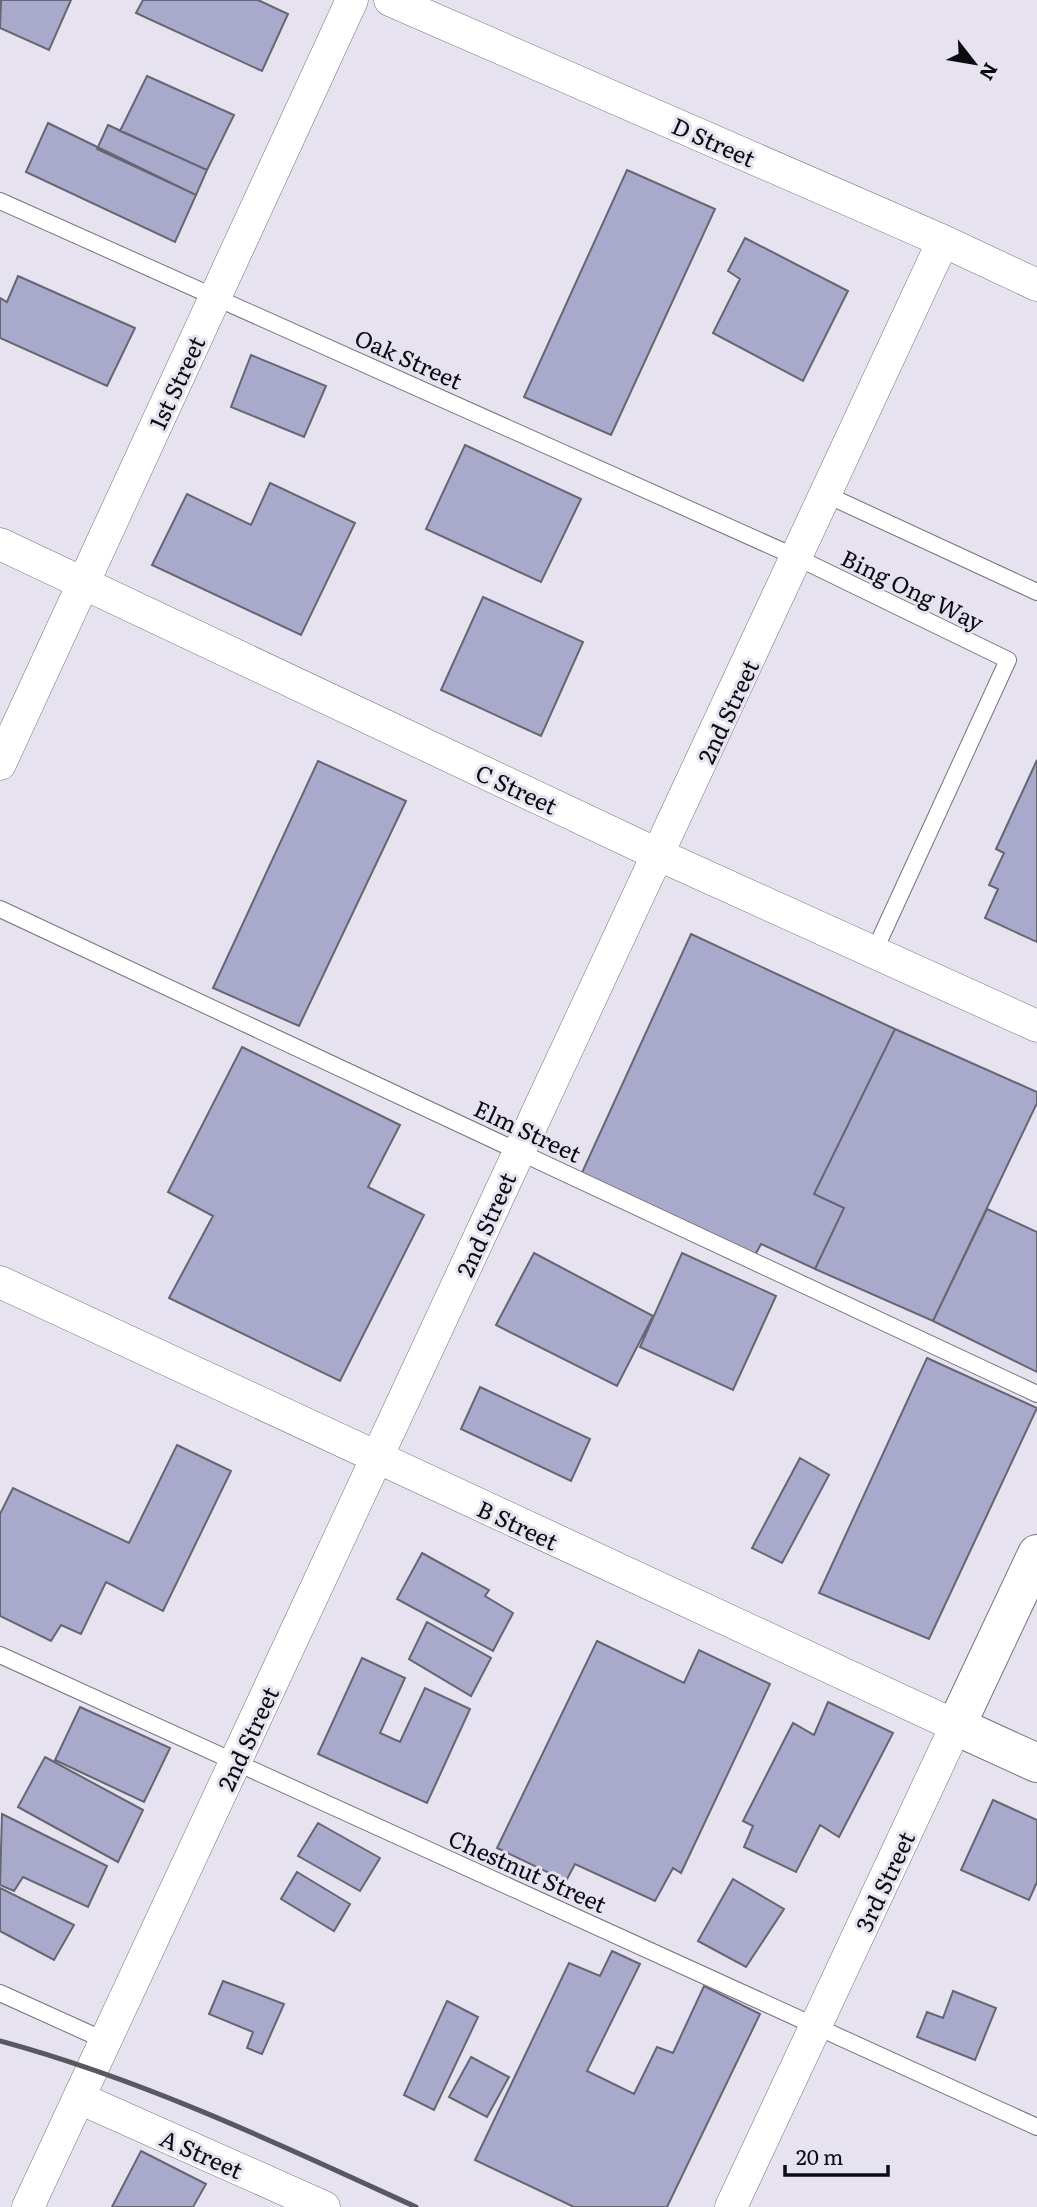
<svg xmlns="http://www.w3.org/2000/svg" width="1037" height="2207" font-family="Literata,serif">
  <rect width="100%" height="100%" fill="#e7e2ef"/>
  <path fill="#a9aacb" stroke="#656672" stroke-width="2" d="M 1,0 L 71,0 L 49,50 L 0,28 Z
    M 143,0 L 258,0 L 288,14 L 262,71 L 136,13 Z
    M 147,76 L 234,115 L 207,170 L 120,131 Z
    M 48,123 L 196,195 L 175,242 L 26,172 Z
    M 108,125 L 207,170 L 196,195 L 97,149 Z
    M 627,170 L 715,209 L 611,435 L 524,397 Z
    M 745,238 L 848,291 L 803,381 L 713,333 L 740,279 L 728,271 Z
    M 18,276 L 135,328 L 107,386 L 0,338 L 0,298 L 7,302 Z
    M 251,355 L 326,386 L 304,437 L 231,407 Z
    M 465,445 L 581,499 L 541,582 L 426,529 Z
    M 270,483 L 355,523 L 301,635 L 152,565 L 187,494 L 251,525 Z
    M 483,597 L 583,642 L 541,736 L 441,690 Z
    M 1037,760 L 1037,942 L 985,918 L 998,889 L 989,885 L 1004,853 L 996,849 Z
    M 318,761 L 406,801 L 299,1026 L 213,988 Z
    M 691,934 L 895,1029 L 814,1194 L 844,1208 L 815,1269 L 761,1244 L 754,1257 L 580,1177 Z
    M 895,1029 L 1037,1092 L 1037,1103 L 933,1321 L 815,1269 L 844,1208 L 814,1194 Z
    M 242,1047 L 400,1125 L 368,1187 L 424,1215 L 340,1381 L 169,1298 L 213,1216 L 168,1192 Z
    M 987,1209 L 1037,1232 L 1037,1372 L 933,1321 Z
    M 534,1253 L 653,1316 L 617,1386 L 496,1325 Z
    M 682,1253 L 776,1296 L 733,1390 L 640,1347 Z
    M 927,1358 L 1037,1408 L 929,1639 L 819,1593 Z
    M 480,1387 L 590,1439 L 571,1481 L 461,1429 Z
    M 177,1445 L 231,1471 L 163,1611 L 106,1582 L 81,1634 L 61,1625 L 51,1641 L 0,1616 L 0,1514 L 13,1488 L 129,1543 Z
    M 800,1458 L 829,1475 L 782,1563 L 752,1548 Z
    M 422,1553 L 489,1590 L 485,1596 L 513,1613 L 493,1651 L 397,1599 Z
    M 427,1622 L 491,1658 L 471,1696 L 409,1659 Z
    M 597,1641 L 684,1683 L 699,1650 L 770,1684 L 681,1873 L 673,1868 L 655,1901 L 575,1864 L 566,1881 L 497,1848 Z
    M 362,1658 L 405,1678 L 380,1733 L 400,1742 L 425,1688 L 470,1709 L 427,1803 L 318,1754 Z
    M 828,1702 L 893,1733 L 839,1837 L 820,1825 L 796,1872 L 744,1847 L 753,1826 L 743,1821 L 793,1723 L 814,1735 Z
    M 80,1707 L 170,1748 L 144,1802 L 55,1760 Z
    M 45,1757 L 143,1810 L 118,1862 L 18,1807 Z
    M 993,1800 L 1037,1820 L 1037,1882 L 1029,1900 L 961,1870 Z
    M 2,1814 L 107,1866 L 88,1907 L 23,1877 L 14,1891 L 0,1885 Z
    M 318,1823 L 380,1858 L 360,1891 L 298,1856 Z
    M 297,1872 L 350,1904 L 334,1931 L 281,1899 Z
    M 733,1879 L 784,1909 L 746,1967 L 698,1941 Z
    M 0,1888 L 74,1925 L 54,1960 L 0,1931 Z
    M 612,1951 L 640,1964 L 587,2071 L 634,2094 L 657,2047 L 673,2053 L 704,1986 L 760,2014 L 667,2207 L 574,2207 L 475,2160 L 569,1963 L 600,1976 Z
    M 223,1981 L 284,2004 L 262,2054 L 247,2048 L 253,2032 L 209,2014 Z
    M 953,1991 L 996,2008 L 975,2060 L 917,2037 L 927,2012 L 943,2018 Z
    M 447,2001 L 478,2017 L 434,2110 L 404,2095 Z
    M 471,2057 L 509,2077 L 487,2117 L 449,2097 Z
    M 141,2151 L 206,2184 L 193,2207 L 112,2207 Z"/>
  <g fill="none" stroke-linecap="round" stroke-linejoin="round">
    <g stroke="#77727e" stroke-width="18">
      <path id="lane" d="M 0,201 L 798,558 L 1008,660 L 874,952
        M 827,495 L 1037,592
        M 0,909 L 1037,1394
        M 0,1655 L 1037,2127
        M 0,1993 L 106,2041"/>
    </g>
    <g stroke="#77727e" stroke-width="33">
      <path id="street" d="M 390,0 L 943,241 L 1037,285
        M 0,544 L 659,855 L 1037,1026
        M 0,764 L 352,0
        M 0,1282 L 956,1726 L 731,2207
        M 79,2098 L 324,2207
        M 28,2207 L 943,241"/>
    </g>
    <g stroke="#77727e" stroke-width="40">
      <path id="secondary" d="M 1037,1554 L 956,1726 L 1037,1763"/>
    </g>
    <use href="#lane" stroke="#fff" stroke-width="16"/>
    <use href="#street" stroke="#fff" stroke-width="32"/>
    <use href="#secondary" stroke="#fff" stroke-width="38"/>
    <path stroke="#5a585f" stroke-width="5" d="M 0,2041 C 144,2080 281,2145 416,2207"/>
  </g>
  <g text-anchor="middle" dominant-baseline="central" stroke-width="6" stroke-linejoin="round" paint-order="stroke">
    <g font-size="23" fill="#0c0b0f" stroke="#e7e2ef">
      <text transform="translate(714 141) rotate(24)">D Street</text>
      <text transform="translate(409 358) rotate(24)">Oak Street</text>
      <text transform="translate(176 382) rotate(-65)">1st Street</text>
      <text transform="translate(913 589) rotate(26)">Bing Ong Way</text>
      <text transform="translate(727 711) rotate(-65)">2nd Street</text>
      <text transform="translate(517 788) rotate(25)">C Street</text>
      <text transform="translate(528 1130) rotate(25)">Elm Street</text>
      <text transform="translate(485 1224) rotate(-66)">2nd Street</text>
      <text transform="translate(518 1524) rotate(25)">B Street</text>
      <text transform="translate(247 1738) rotate(-65)">2nd Street</text>
      <text transform="translate(528 1870) rotate(24)">Chestnut Street</text>
      <text transform="translate(884 1881) rotate(-65)">3rd Street</text>
      <text transform="translate(202 2153) rotate(24)">A Street</text>
    </g>
  </g>
  <g transform="translate(974 63) rotate(121)" stroke="#e7e2ef" stroke-width="5" paint-order="stroke">
  <path d="M0-5L12 26L0 18L-12 26Z" fill="#0c0b0f"/>
  <text y="-10" font-size="19" font-weight="bold" text-anchor="middle" fill="#0c0b0f">N</text>
  </g>
  <path d="M785 2165v10h103v-10" fill="none" stroke="#0c0b0f" stroke-width="3.5"/>
  <text x="796" y="2165" font-size="21" fill="#0c0b0f" stroke="#e7e2ef" stroke-width="5" paint-order="stroke">20 m</text>
</svg>
